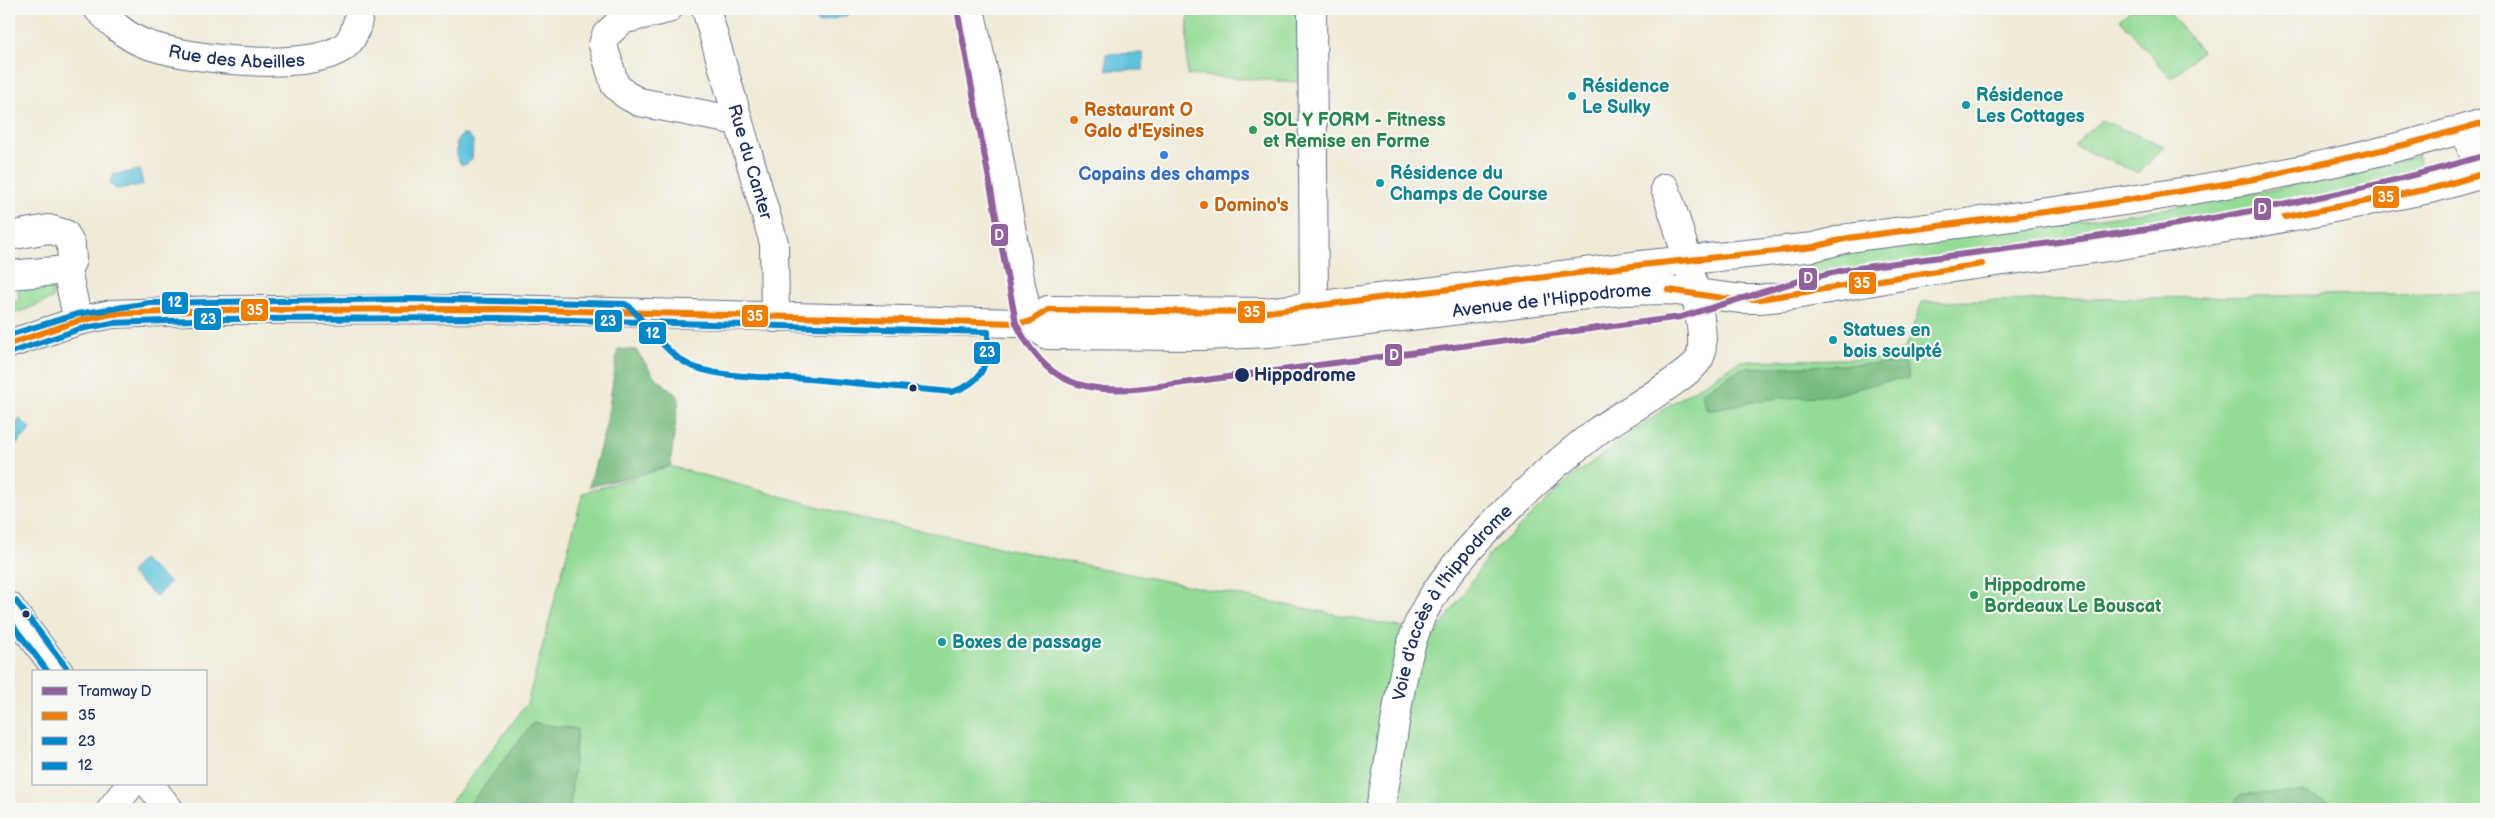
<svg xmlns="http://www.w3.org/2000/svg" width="2495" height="818" font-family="'Balsamiq Sans',sans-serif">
  <rect width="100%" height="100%" fill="#f6f6f2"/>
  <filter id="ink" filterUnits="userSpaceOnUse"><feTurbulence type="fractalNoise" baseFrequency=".02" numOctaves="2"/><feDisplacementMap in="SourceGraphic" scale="10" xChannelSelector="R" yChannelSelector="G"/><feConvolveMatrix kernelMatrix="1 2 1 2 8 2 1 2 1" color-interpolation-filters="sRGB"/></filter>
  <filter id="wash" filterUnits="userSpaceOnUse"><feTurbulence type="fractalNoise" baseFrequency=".0096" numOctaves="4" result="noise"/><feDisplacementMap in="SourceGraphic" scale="20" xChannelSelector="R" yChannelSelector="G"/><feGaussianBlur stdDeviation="1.12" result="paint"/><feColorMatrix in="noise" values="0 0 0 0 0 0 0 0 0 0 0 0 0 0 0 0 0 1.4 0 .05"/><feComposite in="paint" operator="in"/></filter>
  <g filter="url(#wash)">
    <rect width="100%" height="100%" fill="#f0ead6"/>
    <path fill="#94dc96" stroke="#58867a" d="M 1188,9 L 1299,9 L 1299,82 L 1187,75 Z
      M 2132,9 L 2166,9 L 2202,51 L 2171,79 L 2120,19 Z
      M 2101,120 L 2164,146 L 2139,173 L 2074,146 Z
      M 2418,156 L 2423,178 L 2340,198 L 1808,283 L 1803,262 C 1907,239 2015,230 2121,215 C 2221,201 2320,182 2418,156 Z
      M 42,285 L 54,290 L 52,299 L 9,316 L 9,303 L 19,301 L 18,287 Z
      M 2486,292 L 2486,809 L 446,809 L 527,704 L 583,493 L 670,466 L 857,517 L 1084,565 L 1436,634 L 1488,557 L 1569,479 L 1671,404 L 1740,361 L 1901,358 L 1922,302 Z"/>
    <path fill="#77bc7f" stroke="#49766e" d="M 618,349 L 636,350 L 654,376 L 679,397 L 670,466 L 589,487 L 606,426 Z
      M 1905,363 L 1909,378 L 1883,382 L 1834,395 L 1771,399 L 1707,410 L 1701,393 L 1742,368 Z
      M 533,723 L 577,729 L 570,809 L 466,809 Z
      M 2303,792 L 2343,809 L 2227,809 L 2242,794 Z"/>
    <path fill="#5fc3dd" stroke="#3d799e" d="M 847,9 L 848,15 L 818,23 L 814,10 Z
      M 1143,53 L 1143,70 L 1107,70 L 1106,54 Z
      M 462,135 L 467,135 L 473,140 L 472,159 L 467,164 L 462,165 L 457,159 L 457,140 Z
      M 140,170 L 143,185 L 116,189 L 111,185 L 110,180 L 114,178 L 113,175 Z
      M 20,419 L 31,429 L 11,450 L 9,430 Z
      M 142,559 L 170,583 L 156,596 L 130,573 Z"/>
  </g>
  <g filter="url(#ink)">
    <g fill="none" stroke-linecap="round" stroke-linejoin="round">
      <g stroke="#667088" stroke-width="30">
        <g id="minor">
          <path id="s1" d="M 98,9 C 111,22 125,36 143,43 C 182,59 315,75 347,44 C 356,35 358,20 360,9"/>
          <path d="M 668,9 L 622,20 L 606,35 L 603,45 L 615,85 L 626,95 L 639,102 L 738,121"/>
          <path id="s2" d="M 706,9 L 774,243 L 775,318"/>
          <path d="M 970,9 L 986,83 L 1021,285 L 1029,322"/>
          <path d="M 2463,129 L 2483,175"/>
          <path d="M 9,236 L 48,229 L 65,234 L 71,245 L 72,260 L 67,270 L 78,321"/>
          <path d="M 9,275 L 67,270"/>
          <path d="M 1303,319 L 1312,314 L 1314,307 L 1312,9"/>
          <path id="s3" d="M 1029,322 L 1047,335 L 1201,336 L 1268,333 L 1620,291 L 1669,290 L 1742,299 L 1760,299 L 1789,296 L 1930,271 L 2108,247 L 2263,222 L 2434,188 L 2486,173"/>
          <path d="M 9,344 L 78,321 L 112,314 L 218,310 L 498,309 L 1016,323 L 1029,322 L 1048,310 L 1267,312 L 1641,265 L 1814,247 L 1848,238 C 2063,210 2278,187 2486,122"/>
          <path d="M 9,606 L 59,672"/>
          <path d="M 149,784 L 169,809"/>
          <path d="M 111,809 L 131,784"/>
          <path id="s4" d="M 1380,809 C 1394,749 1396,685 1417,627 C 1439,565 1546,470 1599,430 C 1619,415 1693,375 1700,357 C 1711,329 1676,219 1665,188"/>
        </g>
      </g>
      <use href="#minor" stroke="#fff" stroke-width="28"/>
      <g stroke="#f6f6f2" stroke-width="10">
        <path id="bus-1" d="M 2285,217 L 2434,188 L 2486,173
          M 1668,290 L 1729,299 L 1760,299 L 1982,264
          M 9,344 L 78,321 L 112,314 L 218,310 L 498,309 L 1016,323 L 1029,322 L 1048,310 L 1267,312 L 1641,265 L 1814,247 L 1848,238 L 2090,206 L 2249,180 L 2408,144 L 2486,122"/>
      </g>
      <g stroke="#f6f6f2" stroke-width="10">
        <path id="bus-2" d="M 12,352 L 80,329 L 113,323 L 218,319 L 498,318 L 988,332 C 988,363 985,382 952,392 L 809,379
          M 9,620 L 48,672"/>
      </g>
      <g stroke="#f6f6f2" stroke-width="10">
        <path id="bus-3" d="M 9,335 L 77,314 L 150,303 L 412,299 L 625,304 L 630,307 C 647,325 662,348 684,362 C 710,379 776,377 809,379
          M 16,601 L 66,667"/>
      </g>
      <use href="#bus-1" stroke="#ee7d00" stroke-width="6"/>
      <use href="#bus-2" stroke="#0086cb" stroke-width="6"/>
      <use href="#bus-3" stroke="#0086cb" stroke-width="6"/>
      <g stroke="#f6f6f2" stroke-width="10">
        <path id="tram-1" d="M 957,9 L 1016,323 C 1044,382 1083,395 1145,388 L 1681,317 L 1802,280 L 1845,270 C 1932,257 2021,248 2108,235 C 2236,216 2362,192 2486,155"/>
      </g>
      <use href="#tram-1" stroke="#91619d" stroke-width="6"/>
    </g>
  </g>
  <g fill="#0f9aa8" stroke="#f6f6f2" stroke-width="2">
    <circle cx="1572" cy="96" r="5"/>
    <circle cx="1966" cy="105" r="5"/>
    <circle cx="1380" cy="183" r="5"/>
    <circle cx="1833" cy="340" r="5"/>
    <circle cx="942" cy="642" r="5"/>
  </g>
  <g fill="#e8710a" stroke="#f6f6f2" stroke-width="2">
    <circle cx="1074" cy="120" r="5"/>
    <circle cx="1204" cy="205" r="5"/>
  </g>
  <g fill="#2e9e5b" stroke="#f6f6f2" stroke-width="2">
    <circle cx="1253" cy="130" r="5"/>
    <circle cx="1974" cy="595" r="5"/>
  </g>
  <circle fill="#3f7fe0" stroke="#f6f6f2" stroke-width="2" cx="1164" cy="155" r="5"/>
  <g fill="#1b2f5e" stroke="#f6f6f2" stroke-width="2">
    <circle cx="1242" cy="375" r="8"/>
    <circle cx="913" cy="388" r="4.5"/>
    <circle cx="26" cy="614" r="4.5"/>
  </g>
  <g text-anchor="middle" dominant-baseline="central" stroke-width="4.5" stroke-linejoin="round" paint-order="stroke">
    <g font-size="18" fill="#1b2f5e" stroke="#f6f6f2">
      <text stroke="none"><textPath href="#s1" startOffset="152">Rue des Abeilles</textPath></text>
      <text stroke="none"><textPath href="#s2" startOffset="159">Rue du Canter</textPath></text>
      <text stroke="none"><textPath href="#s3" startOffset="529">Avenue de l'Hippodrome</textPath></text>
      <text stroke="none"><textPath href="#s4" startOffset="224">Voie d'accès à l'hippodrome</textPath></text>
    </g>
    <g font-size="18" font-weight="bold" fill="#0d838f" stroke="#f6f6f2" text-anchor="start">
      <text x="1582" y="86">Résidence<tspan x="1582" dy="21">Le Sulky</tspan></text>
      <text x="1976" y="95">Résidence<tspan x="1976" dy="21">Les Cottages</tspan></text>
      <text x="1390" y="173">Résidence du<tspan x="1390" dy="21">Champs de Course</tspan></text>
      <text x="1843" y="330">Statues en<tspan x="1843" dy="21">bois sculpté</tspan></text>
      <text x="952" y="642">Boxes de passage</text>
    </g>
    <g font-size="18" font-weight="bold" fill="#c56008" stroke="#f6f6f2" text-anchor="start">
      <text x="1084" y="110">Restaurant O<tspan x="1084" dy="21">Galo d'Eysines</tspan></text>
      <text x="1214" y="205">Domino's</text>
    </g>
    <g font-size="18" font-weight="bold" fill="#27864d" stroke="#f6f6f2" text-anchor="start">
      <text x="1263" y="120">SOL Y FORM - Fitness<tspan x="1263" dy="21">et Remise en Forme</tspan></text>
      <text x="1984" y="585">Hippodrome<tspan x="1984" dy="21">Bordeaux Le Bouscat</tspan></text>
    </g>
    <g font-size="18" font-weight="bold" fill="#366cbe" stroke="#f6f6f2">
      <text x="1164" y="174">Copains des champs</text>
    </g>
    <g font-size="18" font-weight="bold" fill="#1b2f5e" stroke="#f6f6f2" text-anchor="start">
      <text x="1254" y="375">Hippodrome</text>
    </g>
  </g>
  <g stroke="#f6f6f2" stroke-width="2">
    <rect x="2372" y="185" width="28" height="24" rx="5" fill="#ee7d00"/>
    <rect x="2253" y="197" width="19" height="24" rx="5" fill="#91619d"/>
    <rect x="990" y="223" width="19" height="24" rx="5" fill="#91619d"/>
    <rect x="1798" y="267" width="20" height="24" rx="5" fill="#91619d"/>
    <rect x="1848" y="271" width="29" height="24" rx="5" fill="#ee7d00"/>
    <rect x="161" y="291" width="28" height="24" rx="5" fill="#0086cb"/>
    <rect x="240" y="298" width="29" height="24" rx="5" fill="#ee7d00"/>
    <rect x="1237" y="300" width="29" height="24" rx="5" fill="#ee7d00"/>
    <rect x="741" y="304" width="28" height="24" rx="5" fill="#ee7d00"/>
    <rect x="193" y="307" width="29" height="24" rx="5" fill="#0086cb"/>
    <rect x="594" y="309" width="29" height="24" rx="5" fill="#0086cb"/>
    <rect x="638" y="321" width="29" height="24" rx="5" fill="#0086cb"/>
    <rect x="973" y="341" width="28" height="24" rx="5" fill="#0086cb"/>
    <rect x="1384" y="343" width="19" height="24" rx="5" fill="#91619d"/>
  </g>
  <g font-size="14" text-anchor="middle" font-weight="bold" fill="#fff">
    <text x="2386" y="202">35</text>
    <text x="2262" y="214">D</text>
    <text x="999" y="240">D</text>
    <text x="1808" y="283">D</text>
    <text x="1862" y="288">35</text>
    <text x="175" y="307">12</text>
    <text x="255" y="315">35</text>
    <text x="1252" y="317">35</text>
    <text x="755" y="321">35</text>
    <text x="208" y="324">23</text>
    <text x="608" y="326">23</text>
    <text x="653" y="338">12</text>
    <text x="987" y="357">23</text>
    <text x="1394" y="360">D</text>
  </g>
  <rect width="2495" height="818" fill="none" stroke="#f6f6f2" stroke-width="30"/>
  <rect x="32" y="670" width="175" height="115" fill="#f6f6f2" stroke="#9ea6b7"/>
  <rect x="42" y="687" width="25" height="8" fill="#91619d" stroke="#9ea6b7"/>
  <text x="78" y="696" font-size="15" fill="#1b2f5e">Tramway D</text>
  <rect x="42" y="712" width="25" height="8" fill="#ee7d00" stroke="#9ea6b7"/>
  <text x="78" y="720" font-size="15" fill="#1b2f5e">35</text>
  <rect x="42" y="737" width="25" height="8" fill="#0086cb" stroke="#9ea6b7"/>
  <text x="78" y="746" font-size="15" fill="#1b2f5e">23</text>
  <rect x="42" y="762" width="25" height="8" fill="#0086cb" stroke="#9ea6b7"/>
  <text x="78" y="770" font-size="15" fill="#1b2f5e">12</text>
</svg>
